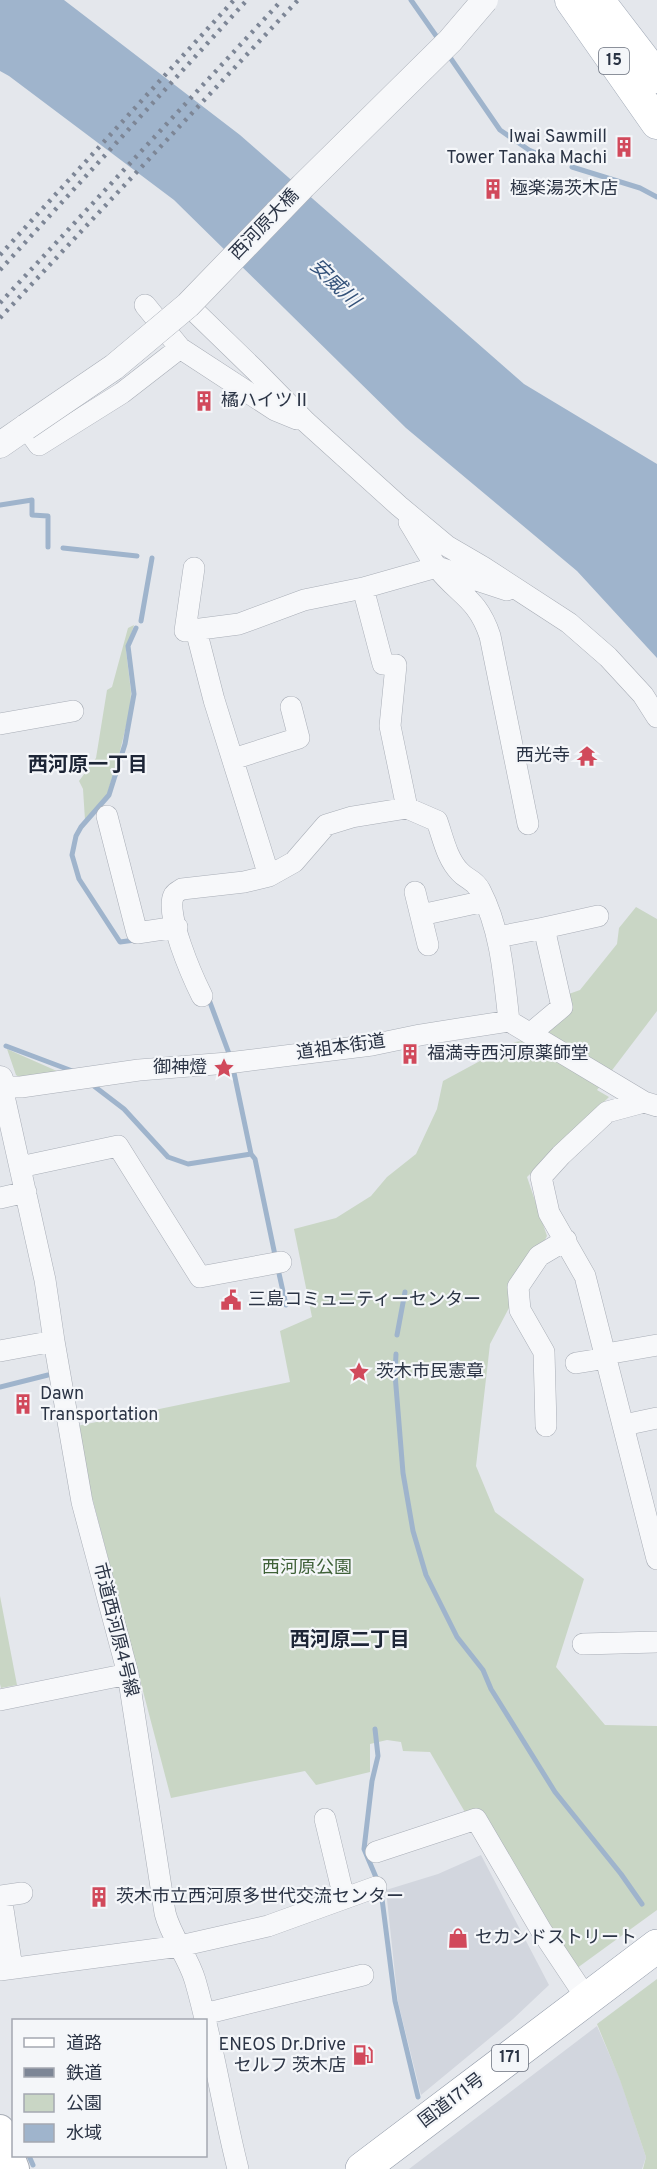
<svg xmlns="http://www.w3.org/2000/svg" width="657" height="2169" font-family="Overpass,'Noto Sans JP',sans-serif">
  <rect width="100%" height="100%" fill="#e4e7ec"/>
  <path fill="#d2d6de" d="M 481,1855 L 549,1985 L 513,2019 L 421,2095 L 398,2002 L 386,1890 L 438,1874 Z
    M 597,2026 L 620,2079 L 646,2157 L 642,2169 L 409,2169 Z"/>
  <path fill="#c9d6c5" d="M 134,625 L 126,650 L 131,692 L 130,710 L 120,751 L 106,798 L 85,820 L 83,789 L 79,781 L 96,758 L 107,690 L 112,687 L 128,628 Z
    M 636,907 L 657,919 L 657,1011 L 597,1090 L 609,1097 L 527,1177 L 547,1236 L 490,1344 L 476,1466 L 495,1512 L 584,1579 L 556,1667 L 605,1725 L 657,1726 L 657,1910 L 562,1979 L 430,1752 L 403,1751 L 401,1742 L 387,1740 L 370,1744 L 370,1772 L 316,1785 L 305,1771 L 171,1798 L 90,1489 L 77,1426 L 290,1382 L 280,1331 L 312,1317 L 294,1229 L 336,1218 L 371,1196 L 387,1177 L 416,1154 L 437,1109 L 443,1081 L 515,1042 L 537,1039 L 566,995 L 580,990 L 617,944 L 619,928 Z
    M 7,1049 L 66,1075 L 27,1082 L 16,1075 Z
    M 0,1596 L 17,1685 L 1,1688 L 0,1684 Z
    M 657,1979 L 657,2169 L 643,2169 L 646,2157 L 620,2080 L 597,2024 Z"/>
  <path fill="#9fb4cc" d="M 0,0 L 64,0 L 240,135 L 524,384 L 657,464 L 657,658 L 577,571 L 406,428 L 174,200 L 9,76 L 0,71 Z"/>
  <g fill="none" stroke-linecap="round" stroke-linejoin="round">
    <path stroke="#9fb4cc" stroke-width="5" d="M 411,0 L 439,40
      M 447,53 L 500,130 L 529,150 L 550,159
      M 572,167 L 640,188 L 657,197
      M 0,505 L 32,500 L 32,515 L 48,516 L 48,547
      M 63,548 L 137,556
      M 141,621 L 152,558
      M 135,940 L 120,942 L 79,879 L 72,855 L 76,836 L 81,827 L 109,795 L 125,744 L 134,694 L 128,646 L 136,628
      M 208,997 L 231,1059
      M 6,1046 L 75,1072
      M 233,1068 L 251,1154 L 255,1159 L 276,1260
      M 90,1083 L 124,1109 L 168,1157 L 188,1164 L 251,1154
      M 278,1269 L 286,1305
      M 397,1335 L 405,1292
      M 396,1354 L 395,1374 L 403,1473 L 413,1531 L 426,1575 L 457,1637 L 483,1670 L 491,1689 L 555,1792 L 621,1874 L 642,1904
      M 0,1387 L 48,1375
      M 375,1729 L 378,1756 L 372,1781 L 364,1849 L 378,1882
      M 381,1891 L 395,2001 L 418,2097
      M 29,2156 L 33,2165"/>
    <g stroke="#a9aeb7" stroke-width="22">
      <path id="minor" d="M 145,305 L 180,348 L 275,410 L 297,419
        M 188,305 L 255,370 L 306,422 L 399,506 L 447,546 L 483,567 L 569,623 L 608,657 L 643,695 L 657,717
        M 26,427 L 39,445 L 122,393 L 180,348
        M 409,522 C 418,536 426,552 436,566 C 458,595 477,597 490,636 L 528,824
        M 194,568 L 185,631 L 239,624 L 304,600 L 363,588 L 437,567 L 507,590
        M 363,588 L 383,664 L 396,665 L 390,726 L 407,808
        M 196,630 L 214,700 L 269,876
        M 0,724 L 73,711
        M 233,759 L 299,738 L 291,707
        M 107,816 L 137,933 L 177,927
        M 415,892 L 428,945
        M 421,915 L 485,901
        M 544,928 L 598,916
        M 498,937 L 544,928 L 562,1007 L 531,1033
        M 202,996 C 193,978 164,913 174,895 C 176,892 179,891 182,889 L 244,882 L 269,876 L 294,862 L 326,825 L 352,817 L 407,808 L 437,821 C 443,838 447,859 460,872 C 467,880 474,879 480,890 C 501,930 504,977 509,1021
        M 644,1102 L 607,1112 L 561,1155 L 541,1177 L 549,1213 L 585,1276 L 657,1559
        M 20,1167 L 118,1146 L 200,1277 L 281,1262
        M 0,1198 L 26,1192
        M 0,1351 L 54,1341
        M 606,1354 L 657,1345
        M 576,1363 L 607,1358
        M 624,1425 L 657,1418
        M 546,1426 L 544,1352 L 520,1310 L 518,1287 L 539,1256 L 566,1240
        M 583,1644 L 657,1642
        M 0,1700 L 128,1674
        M 325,1819 L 344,1898
        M 376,1852 L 476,1819 L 541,1930 L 587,1999
        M 12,1968 L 1,1896 L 22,1893
        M 0,1970 L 180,1946 L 268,1926 L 376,1887
        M 204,2014 L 363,1975
        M 238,2169 C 222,2106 213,2042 195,1980 C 188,1956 171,1937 165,1913 L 128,1674 L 82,1502 L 54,1341 L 45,1280 L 2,1087 L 21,1087 L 139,1070 L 228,1063 L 372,1045 L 420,1035 L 509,1021 L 644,1102 L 657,1106"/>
    </g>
    <g stroke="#a9aeb7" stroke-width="27">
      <path id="tertiary" d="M 0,445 L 26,427
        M 0,1079 L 2,1087 L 0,1087"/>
    </g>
    <g stroke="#a9aeb7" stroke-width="30">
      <path id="secondary" d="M 0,2129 L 15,2169"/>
    </g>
    <g stroke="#a3abb8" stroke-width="33">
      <path id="primary" d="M 571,0 L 657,123
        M 598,0 L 657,77"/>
    </g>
    <g stroke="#8b94a3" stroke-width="34">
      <path id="trunk" d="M 362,2169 L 657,1946"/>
    </g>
    <use href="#minor" stroke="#f7f8fa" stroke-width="21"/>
    <use href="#tertiary" stroke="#f7f8fa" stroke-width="26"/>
    <use href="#secondary" stroke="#fff" stroke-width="28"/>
    <use href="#primary" stroke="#fff" stroke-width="32"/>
    <use href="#trunk" stroke="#fff" stroke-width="33"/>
    <path stroke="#7d8696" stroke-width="4.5" stroke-dasharray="3 6" stroke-linecap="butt" d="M 0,255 L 234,0
      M 0,270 L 247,0
      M 0,303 L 282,0
      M 0,318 L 298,0"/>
    <g stroke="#a9aeb7" stroke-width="27" stroke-linecap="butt">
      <path id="tertiary-bridge" d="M 26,427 L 114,367 L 188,305 L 303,186 L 450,41 L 485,0"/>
    </g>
    <use href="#tertiary-bridge" stroke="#f7f8fa" stroke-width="26"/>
  </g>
  <defs>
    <g id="building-bare" transform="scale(1.62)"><path d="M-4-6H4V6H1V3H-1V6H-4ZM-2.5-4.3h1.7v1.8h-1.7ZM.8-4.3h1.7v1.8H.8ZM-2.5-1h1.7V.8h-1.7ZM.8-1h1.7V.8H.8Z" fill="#d1495b" stroke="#f4f6f9" stroke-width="2.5" paint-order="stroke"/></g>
    <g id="temple-bare" transform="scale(1.62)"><path d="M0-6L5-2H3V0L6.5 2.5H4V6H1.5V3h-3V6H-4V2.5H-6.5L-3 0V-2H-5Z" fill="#d1495b" stroke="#f4f6f9" stroke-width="2.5" paint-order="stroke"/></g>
    <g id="sight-bare" transform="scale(1.62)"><path d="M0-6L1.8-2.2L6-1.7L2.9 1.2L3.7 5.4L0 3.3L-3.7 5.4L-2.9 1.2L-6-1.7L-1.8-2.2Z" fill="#d1495b" stroke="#f4f6f9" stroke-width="2.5" paint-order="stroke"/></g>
    <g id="civic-bare" transform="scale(1.62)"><path d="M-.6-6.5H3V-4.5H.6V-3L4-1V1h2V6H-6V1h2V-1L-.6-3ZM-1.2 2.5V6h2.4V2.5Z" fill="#d1495b" stroke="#f4f6f9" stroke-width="2.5" paint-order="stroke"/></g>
    <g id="shop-bare" transform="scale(1.62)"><path d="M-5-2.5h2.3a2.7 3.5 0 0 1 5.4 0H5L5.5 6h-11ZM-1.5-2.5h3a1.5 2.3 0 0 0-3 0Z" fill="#d1495b" stroke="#f4f6f9" stroke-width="2.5" paint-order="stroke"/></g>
    <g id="fuel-bare" transform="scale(1.62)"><path d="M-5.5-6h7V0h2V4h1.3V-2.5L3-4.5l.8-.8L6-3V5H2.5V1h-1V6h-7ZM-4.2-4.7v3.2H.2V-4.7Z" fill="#d1495b" stroke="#f4f6f9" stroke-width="2.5" paint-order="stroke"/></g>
  </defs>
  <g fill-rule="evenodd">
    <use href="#building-bare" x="624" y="147"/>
    <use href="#building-bare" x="493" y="189"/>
    <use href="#building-bare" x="204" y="401"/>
    <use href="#temple-bare" x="587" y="756"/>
    <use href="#building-bare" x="410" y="1054"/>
    <use href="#sight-bare" x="224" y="1068"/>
    <use href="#civic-bare" x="231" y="1300"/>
    <use href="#sight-bare" x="359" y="1372"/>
    <use href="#building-bare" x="23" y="1404"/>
    <use href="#building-bare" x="99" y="1897"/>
    <use href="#shop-bare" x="458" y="1938"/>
    <use href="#fuel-bare" x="363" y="2055"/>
  </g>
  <g text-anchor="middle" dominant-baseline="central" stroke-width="4.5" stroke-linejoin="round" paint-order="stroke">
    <g fill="#f4f6f9" stroke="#676e7b" stroke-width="1.5">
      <rect x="599" y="48" width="30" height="26" rx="4.5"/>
      <rect x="492" y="2045" width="36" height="26" rx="4.5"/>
    </g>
    <g font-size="16" font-weight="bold" fill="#2b3445">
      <text x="614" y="61">15</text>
      <text x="510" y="2058">171</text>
    </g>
    <g font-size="18" fill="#2b3445" stroke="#f4f6f9" text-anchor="start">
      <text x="607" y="137" text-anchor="end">Iwai Sawmill<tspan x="607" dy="21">Tower Tanaka Machi</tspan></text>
      <text x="510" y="189">極楽湯茨木店</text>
      <text x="221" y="401">橘ハイツⅡ</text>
      <text x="570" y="756" text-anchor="end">西光寺</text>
      <text x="427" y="1054">福満寺西河原薬師堂</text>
      <text x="207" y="1068" text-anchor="end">御神燈</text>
      <text x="248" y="1300">三島コミュニティーセンター</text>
      <text x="376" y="1372">茨木市民憲章</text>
      <text x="40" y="1394">Dawn<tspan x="40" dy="21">Transportation</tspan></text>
      <text x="116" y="1897">茨木市立西河原多世代交流センター</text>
      <text x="475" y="1938">セカンドストリート</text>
      <text x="346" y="2045" text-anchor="end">ENEOS Dr.Drive<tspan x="346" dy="21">セルフ 茨木店</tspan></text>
    </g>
    <g font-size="18" fill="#2b3445" stroke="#f4f6f9">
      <text transform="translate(265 225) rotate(-46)">西河原大橋</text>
      <text transform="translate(341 1048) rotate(-8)">道祖本街道</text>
      <text transform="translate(115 1630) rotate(76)">市道西河原4号線</text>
      <text transform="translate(452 2101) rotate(-37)">国道171号</text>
    </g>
    <g font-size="18" fill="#3f6138" stroke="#f4f6f9">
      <text x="307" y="1568">西河原公園</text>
    </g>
    <g font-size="20" font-style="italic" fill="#34527a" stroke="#f4f6f9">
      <text transform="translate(334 284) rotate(44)">安威川</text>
    </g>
    <g font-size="20" font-weight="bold" fill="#1d2536" stroke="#f4f6f9">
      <text x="88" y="766">西河原一丁目</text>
      <text x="350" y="1641">西河原二丁目</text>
    </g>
  </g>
  <rect x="12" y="2019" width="195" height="138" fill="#f4f6f9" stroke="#a4a8b1" stroke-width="1.5"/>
  <rect x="24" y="2038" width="30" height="9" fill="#ffffff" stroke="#a4a8b1" stroke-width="1.5"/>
  <text x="66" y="2049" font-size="18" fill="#2b3445">道路</text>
  <rect x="24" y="2068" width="30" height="9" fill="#7d8696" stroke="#a4a8b1" stroke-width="1.5"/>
  <text x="66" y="2079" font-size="18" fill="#2b3445">鉄道</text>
  <rect x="24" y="2094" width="30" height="18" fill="#c9d6c5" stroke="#a4a8b1" stroke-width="1.5"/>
  <text x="66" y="2109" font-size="18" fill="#2b3445">公園</text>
  <rect x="24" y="2124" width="30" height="18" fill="#9fb4cc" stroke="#a4a8b1" stroke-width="1.5"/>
  <text x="66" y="2139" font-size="18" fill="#2b3445">水域</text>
</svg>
